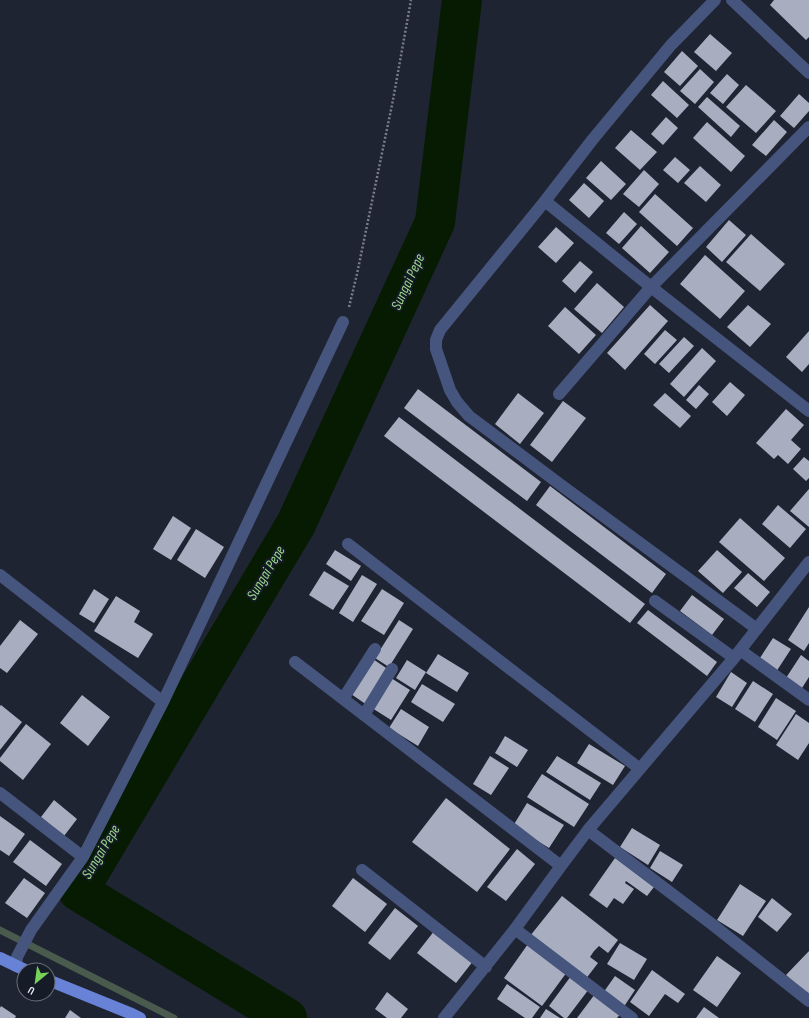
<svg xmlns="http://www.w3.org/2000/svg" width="809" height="1018" font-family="'Sofia Sans Condensed',sans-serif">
  <rect width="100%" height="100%" fill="#1f2432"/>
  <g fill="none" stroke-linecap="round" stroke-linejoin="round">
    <path stroke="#4a5a4c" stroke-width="7" d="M 0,930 L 174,1018
      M 264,1018 L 276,1011"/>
    <path stroke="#061b02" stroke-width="40" d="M 287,1018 L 78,891 L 296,524 L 435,222 L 462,0"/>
  </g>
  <path fill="#a8aec0" d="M 774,0 L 809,0 L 809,37 L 806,40 L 770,5 Z
    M 710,34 L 732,53 L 716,71 L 694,52 Z
    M 682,51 L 698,66 L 680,86 L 664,72 Z
    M 700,69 L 714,82 L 695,104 L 680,91 Z
    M 727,74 L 739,85 L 723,104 L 710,93 Z
    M 663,81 L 689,105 L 677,118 L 651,95 Z
    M 746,85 L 776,111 L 756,133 L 726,107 Z
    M 799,94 L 809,103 L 809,111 L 794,128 L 780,116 Z
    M 707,97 L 740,126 L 731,137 L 698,107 Z
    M 666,117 L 678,128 L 663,145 L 651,134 Z
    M 774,120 L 787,132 L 766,156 L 752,145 Z
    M 707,122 L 745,156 L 731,172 L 693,138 Z
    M 631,130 L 657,152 L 640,170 L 615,148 Z
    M 675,157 L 690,170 L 678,183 L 663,170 Z
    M 601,161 L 626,184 L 611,200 L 586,178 Z
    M 700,166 L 721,185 L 706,202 L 684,183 Z
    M 644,170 L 659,184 L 639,207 L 623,194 Z
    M 584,183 L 604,201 L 589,218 L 569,200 Z
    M 655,194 L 693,228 L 677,246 L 639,212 Z
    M 624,212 L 637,224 L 619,244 L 606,233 Z
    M 729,220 L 746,235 L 722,262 L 706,247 Z
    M 641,226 L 669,252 L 650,273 L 622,248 Z
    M 556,227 L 574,243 L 556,263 L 538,247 Z
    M 751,234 L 785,264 L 760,291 L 726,262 Z
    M 705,255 L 745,291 L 720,319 L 680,284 Z
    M 580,261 L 593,272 L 575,293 L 562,281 Z
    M 597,283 L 624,307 L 602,333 L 574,309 Z
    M 650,305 L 668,321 L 625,370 L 607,353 Z
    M 748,305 L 771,324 L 750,347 L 727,327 Z
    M 565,307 L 596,335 L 579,354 L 548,326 Z
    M 665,330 L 677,340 L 655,364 L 644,354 Z
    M 809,331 L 809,364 L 802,372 L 786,357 Z
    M 684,337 L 694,346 L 669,373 L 659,364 Z
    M 702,348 L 716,361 L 684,397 L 670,384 Z
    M 730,382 L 745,395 L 727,416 L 712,402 Z
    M 699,385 L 709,394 L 696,409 L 686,400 Z
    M 418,389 L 541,482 L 527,501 L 404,408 Z
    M 518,393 L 544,413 L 520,444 L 495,424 Z
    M 665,393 L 691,416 L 680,428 L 653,405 Z
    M 563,401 L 586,418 L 552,462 L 530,445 Z
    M 786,409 L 804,425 L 791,440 L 801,449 L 788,464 L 778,455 L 774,459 L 756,443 Z
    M 399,417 L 645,604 L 630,623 L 384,436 Z
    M 804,457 L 809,461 L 809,478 L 806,481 L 793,469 Z
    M 550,486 L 666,574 L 652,593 L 536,505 Z
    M 809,489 L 809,527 L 790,511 Z
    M 778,505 L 806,529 L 790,548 L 762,524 Z
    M 173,516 L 191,528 L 171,560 L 153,549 Z
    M 740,518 L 785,558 L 764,581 L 719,542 Z
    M 196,529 L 224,547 L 205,578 L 177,560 Z
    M 335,550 L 361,566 L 351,581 L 326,564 Z
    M 717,550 L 742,572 L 723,593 L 698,571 Z
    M 324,571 L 349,586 L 333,610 L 309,595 Z
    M 748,573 L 770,592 L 757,607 L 734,588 Z
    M 362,575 L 377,584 L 353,622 L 339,613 Z
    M 94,589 L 109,599 L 94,623 L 79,614 Z
    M 382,589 L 404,603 L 384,635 L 361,621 Z
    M 692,595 L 724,619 L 712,635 L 680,611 Z
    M 116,596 L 140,611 L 134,622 L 153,634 L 138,658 L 94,631 Z
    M 809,607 L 809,643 L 804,651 L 788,640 Z
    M 648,610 L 717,662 L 707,676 L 637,623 Z
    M 20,620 L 38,634 L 7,673 L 0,668 L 0,646 Z
    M 399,620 L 413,629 L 389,667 L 375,658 Z
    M 773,638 L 791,649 L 776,672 L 758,661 Z
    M 438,654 L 469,673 L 457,692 L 426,673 Z
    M 801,655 L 809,661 L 809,677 L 802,688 L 786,678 Z
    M 373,659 L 389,670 L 367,705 L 351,694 Z
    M 407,660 L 426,672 L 415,690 L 396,678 Z
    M 731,672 L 747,683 L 732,707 L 716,697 Z
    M 391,678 L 410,690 L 391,720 L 372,708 Z
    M 753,681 L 773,694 L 755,722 L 735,709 Z
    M 422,684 L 455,704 L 443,722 L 411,702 Z
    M 82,695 L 110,717 L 88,746 L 60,723 Z
    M 776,698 L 796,711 L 777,740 L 758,727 Z
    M 1,705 L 22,722 L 0,750 L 0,706 Z
    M 401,709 L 429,727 L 418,746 L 389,728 Z
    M 796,714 L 809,723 L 809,743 L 798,760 L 776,745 Z
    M 26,724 L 51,744 L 23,780 L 0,761 L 0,758 Z
    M 505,736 L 528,750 L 517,767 L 495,753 Z
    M 589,744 L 625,766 L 613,785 L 577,763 Z
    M 490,756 L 509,768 L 491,795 L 473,784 Z
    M 557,756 L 601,783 L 590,800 L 546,772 Z
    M 542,774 L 589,804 L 574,827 L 527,797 Z
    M 446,798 L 510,849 L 477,892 L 412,842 Z
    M 54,800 L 77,819 L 64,836 L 41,817 Z
    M 527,803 L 564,825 L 549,848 L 513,826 Z
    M 0,816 L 25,834 L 9,856 L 0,850 Z
    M 632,828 L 660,845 L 648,865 L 620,847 Z
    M 30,840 L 62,864 L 46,886 L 13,862 Z
    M 517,849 L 535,864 L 506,901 L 487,887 Z
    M 660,851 L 683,865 L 672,882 L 650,868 Z
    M 615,858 L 654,887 L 647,896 L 626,881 L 625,883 L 634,889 L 623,904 L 614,898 L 607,908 L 589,895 Z
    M 24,878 L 45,893 L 27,918 L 5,903 Z
    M 353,878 L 387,904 L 365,932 L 332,906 Z
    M 740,884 L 766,901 L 743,936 L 717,920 Z
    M 562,896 L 618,940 L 608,953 L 599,946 L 594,951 L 590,957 L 598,963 L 585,980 L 530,936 Z
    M 772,898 L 792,914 L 777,932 L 758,917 Z
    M 395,908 L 418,926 L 390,960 L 368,943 Z
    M 435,930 L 474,960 L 456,983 L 417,953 Z
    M 620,943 L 647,959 L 634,980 L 607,964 Z
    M 528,944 L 567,972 L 542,1006 L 504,978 Z
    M 809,951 L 809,996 L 786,975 Z
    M 717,956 L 741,973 L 717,1007 L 693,990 Z
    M 652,970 L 685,994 L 678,1003 L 665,994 L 649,1016 L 630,1002 Z
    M 571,976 L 589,989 L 567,1018 L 564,1018 L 549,1006 Z
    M 615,976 L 635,990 L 623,1008 L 603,993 Z
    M 507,984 L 540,1007 L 532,1018 L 525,1018 L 497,999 Z
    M 387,992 L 408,1009 L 401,1018 L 387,1018 L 375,1009 Z
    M 595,994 L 621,1013 L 617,1018 L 577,1018 Z
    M 1,1006 L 16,1016 L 15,1018 L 0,1018 L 0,1008 Z
    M 704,1007 L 719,1018 L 696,1018 Z
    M 546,1009 L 560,1018 L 540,1018 Z
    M 70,1010 L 81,1018 L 65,1018 Z"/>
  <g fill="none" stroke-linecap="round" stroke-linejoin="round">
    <path stroke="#787d89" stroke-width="2.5" stroke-dasharray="2 2" stroke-linecap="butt" d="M 349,307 L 357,274 L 393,100 L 411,0"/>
    <path stroke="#46557d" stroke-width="12" d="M 715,0 L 671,45 L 593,139 L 545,201 L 440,330 L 436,340 L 436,349 L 450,390 L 457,402 L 469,416 L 561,485 L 757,629
      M 732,0 L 809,73
      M 545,201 L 651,287 L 809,411
      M 559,394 L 651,287 L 809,127
      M 348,544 L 640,769
      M 0,575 L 163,702
      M 655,601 L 734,658
      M 740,650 L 809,700
      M 295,662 L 561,866
      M 343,699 L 375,649
      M 364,715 L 392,669
      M 0,793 L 83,857
      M 588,830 L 713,925 L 809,1001
      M 362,870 L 486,967
      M 515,929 L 632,1018
      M 16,966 L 17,957 L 31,930 L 83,857 L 163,702 L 343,322
      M 444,1018 L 515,929 L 561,866 L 588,830 L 734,658 L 809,562"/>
    <path stroke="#6782d6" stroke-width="12" d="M 0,958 L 25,970
      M 48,980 L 132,1014 L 140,1018"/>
  </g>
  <g text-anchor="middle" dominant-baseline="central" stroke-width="4" stroke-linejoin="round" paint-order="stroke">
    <g font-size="15" font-style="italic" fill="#9ad787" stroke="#161b28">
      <text transform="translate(408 282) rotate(-65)">Sungai Pepe</text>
      <text transform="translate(266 573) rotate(-59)">Sungai Pepe</text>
      <text transform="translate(101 852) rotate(-59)">Sungai Pepe</text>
    </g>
  </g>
  <g transform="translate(36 982) rotate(209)"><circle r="19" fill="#161b28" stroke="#6a6f7b"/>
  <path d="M0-3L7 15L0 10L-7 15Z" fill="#77d259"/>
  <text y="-6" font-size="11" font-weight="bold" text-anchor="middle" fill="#e9edf7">U</text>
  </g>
</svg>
